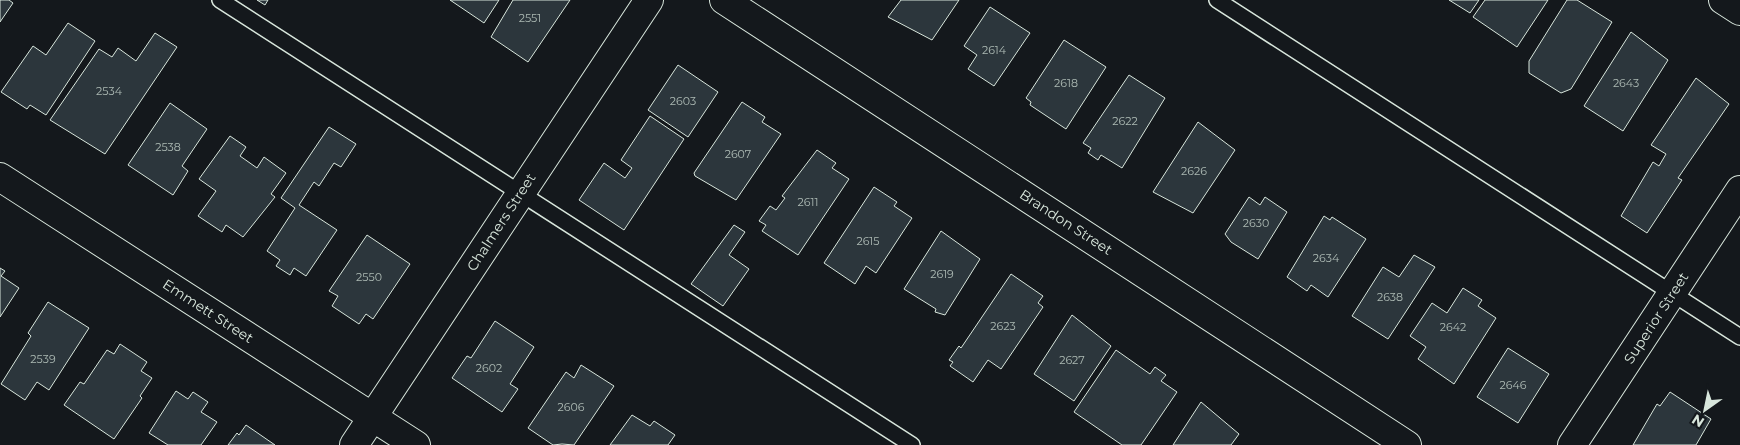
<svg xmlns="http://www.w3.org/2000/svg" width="1740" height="445" font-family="Montserrat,sans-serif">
  <rect width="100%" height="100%" fill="#14181c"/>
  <path fill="#2c363c" stroke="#d8e6dc" d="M 0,0 L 9,0 L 13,3 L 0,22 Z
    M 257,0 L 268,0 L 265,5 Z
    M 450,0 L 499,0 L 484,23 Z
    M 513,0 L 570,0 L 528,62 L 491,37 Z
    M 901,0 L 959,0 L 932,40 L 888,17 Z
    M 1449,0 L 1479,0 L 1470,13 Z
    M 1485,0 L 1548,0 L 1517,47 L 1473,17 Z
    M 1567,0 L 1577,0 L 1612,22 L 1571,89 L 1561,93 L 1529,73 L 1529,61 Z
    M 990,7 L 1030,33 L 994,86 L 968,69 L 977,55 L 964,46 Z
    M 68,23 L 95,41 L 46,115 L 30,105 L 27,109 L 1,92 L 33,46 L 46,55 Z
    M 1631,32 L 1668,60 L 1623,131 L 1584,106 Z
    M 155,33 L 177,47 L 105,154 L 50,120 L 99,49 L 112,57 L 118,48 L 136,61 Z
    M 1064,40 L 1106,67 L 1066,129 L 1030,105 L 1031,102 L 1026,98 Z
    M 678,65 L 718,92 L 688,137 L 648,110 Z
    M 1129,75 L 1165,98 L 1122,168 L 1101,155 L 1098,160 L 1088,153 L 1091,148 L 1083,143 Z
    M 1696,78 L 1729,104 L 1678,178 L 1682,180 L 1647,233 L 1621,216 L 1653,162 L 1659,166 L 1666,154 L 1651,145 Z
    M 742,102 L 765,117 L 762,122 L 781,134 L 736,200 L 695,176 L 694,173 Z
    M 170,103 L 207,129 L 182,166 L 188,171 L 173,195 L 128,165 Z
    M 650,116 L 684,139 L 624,230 L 579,200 L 604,163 L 625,178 L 632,168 L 621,160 Z
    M 1198,122 L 1235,150 L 1193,213 L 1153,192 Z
    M 329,127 L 356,144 L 341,167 L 334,163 L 319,186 L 314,182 L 299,205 L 337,230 L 306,276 L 294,268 L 290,275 L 276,266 L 280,260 L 267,251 L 295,208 L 281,198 Z
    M 230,136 L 246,147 L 240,156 L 257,168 L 264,157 L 286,173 L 271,194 L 275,197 L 243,237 L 226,225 L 222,232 L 198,216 L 216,191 L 199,179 Z
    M 817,150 L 836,163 L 832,168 L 849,179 L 798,255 L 762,231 L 766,225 L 759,221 L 770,206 L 776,210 L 785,198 L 782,196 Z
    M 874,187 L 897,202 L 894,206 L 912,218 L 876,273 L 866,266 L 855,284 L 824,263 Z
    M 1249,197 L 1260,205 L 1265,197 L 1287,212 L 1258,259 L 1231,242 L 1225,234 Z
    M 1324,216 L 1330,220 L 1332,217 L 1366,239 L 1328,297 L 1311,285 L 1307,291 L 1287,277 Z
    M 734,225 L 745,232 L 729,255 L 749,269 L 723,306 L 691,284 Z
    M 941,231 L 980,259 L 945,315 L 935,312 L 936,309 L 904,289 Z
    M 367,235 L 410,264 L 373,319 L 366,314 L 359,324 L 332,306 L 338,296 L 329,291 Z
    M 1414,255 L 1435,267 L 1388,339 L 1352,316 L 1383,267 L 1399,277 Z
    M 0,268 L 5,271 L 1,276 L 19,288 L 0,317 Z
    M 1011,274 L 1043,296 L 1038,303 L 1043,307 L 1001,369 L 988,360 L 973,382 L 950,366 L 953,362 L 949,360 L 959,346 L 961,348 Z
    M 1463,288 L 1482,300 L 1478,306 L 1496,318 L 1454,384 L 1418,359 L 1426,347 L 1410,336 L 1432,303 L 1447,313 Z
    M 48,302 L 89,328 L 49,390 L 37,382 L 25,400 L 1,384 L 31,336 L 28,333 Z
    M 1072,315 L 1111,346 L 1074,401 L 1034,374 Z
    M 495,321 L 534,347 L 510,384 L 518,389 L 502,412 L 452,378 L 467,356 L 471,358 Z
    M 120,344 L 147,362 L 141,371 L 152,378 L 140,396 L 142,398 L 114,439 L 64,405 L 80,382 L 84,384 L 107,350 L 114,354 Z
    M 1508,348 L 1549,374 L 1518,423 L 1477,397 Z
    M 1116,350 L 1150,374 L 1155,367 L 1166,375 L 1161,381 L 1177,392 L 1141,445 L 1122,445 L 1074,412 Z
    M 581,365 L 614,386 L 574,445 L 562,444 L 553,445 L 528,428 L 566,372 L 574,378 Z
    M 176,391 L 188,399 L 193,392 L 208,402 L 201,412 L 217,422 L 201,445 L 168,445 L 149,433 Z
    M 1670,392 L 1711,419 L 1696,445 L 1633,445 L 1657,404 L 1660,406 Z
    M 1201,402 L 1239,434 L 1231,445 L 1173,445 Z
    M 632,415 L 650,426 L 654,421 L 675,435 L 668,445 L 610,445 Z
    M 246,425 L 275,445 L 228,445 L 237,433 L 239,435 Z"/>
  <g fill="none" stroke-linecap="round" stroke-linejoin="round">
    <g stroke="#d8e6dc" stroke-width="18">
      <path id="lane" d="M 220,0 L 912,445
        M 1217,0 L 1740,337"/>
    </g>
    <g stroke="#d8e6dc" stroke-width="30">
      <path id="street" d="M 724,0 L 1407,445
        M 1723,0 L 1740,11
        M 0,177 L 416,445
        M 354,445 L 649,0
        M 1572,445 L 1740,190"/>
    </g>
    <use href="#lane" stroke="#14181c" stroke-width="15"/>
    <use href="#street" stroke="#14181c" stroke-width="28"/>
  </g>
  <g text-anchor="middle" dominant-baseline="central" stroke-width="4" stroke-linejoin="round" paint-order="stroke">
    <g font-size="11" fill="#adbab4">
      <text x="530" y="18">2551</text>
      <text x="994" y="50">2614</text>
      <text x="1066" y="83">2618</text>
      <text x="1626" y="83">2643</text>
      <text x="109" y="91">2534</text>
      <text x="683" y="101">2603</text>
      <text x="1125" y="121">2622</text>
      <text x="168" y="147">2538</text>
      <text x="738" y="154">2607</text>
      <text x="1194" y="171">2626</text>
      <text x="808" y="202">2611</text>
      <text x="1256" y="223">2630</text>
      <text x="868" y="241">2615</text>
      <text x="1326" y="258">2634</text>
      <text x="942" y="274">2619</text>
      <text x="369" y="277">2550</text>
      <text x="1390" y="297">2638</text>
      <text x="1003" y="326">2623</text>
      <text x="1453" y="327">2642</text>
      <text x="43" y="359">2539</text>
      <text x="1072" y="360">2627</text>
      <text x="489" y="368">2602</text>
      <text x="1513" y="385">2646</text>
      <text x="571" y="407">2606</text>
    </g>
    <g font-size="14" fill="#d8e6dc" stroke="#14181c">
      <text transform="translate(501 222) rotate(-57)">Chalmers Street</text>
      <text transform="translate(1066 222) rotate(33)">Brandon Street</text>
      <text transform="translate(208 311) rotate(33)">Emmett Street</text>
      <text transform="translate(1656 318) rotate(-57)">Superior Street</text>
    </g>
  </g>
  <g transform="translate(1705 410) rotate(213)" stroke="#14181c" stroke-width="4" paint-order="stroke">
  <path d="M0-4L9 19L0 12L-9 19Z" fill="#d8e6dc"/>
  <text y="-8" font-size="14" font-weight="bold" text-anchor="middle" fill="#d8e6dc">N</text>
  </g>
</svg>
